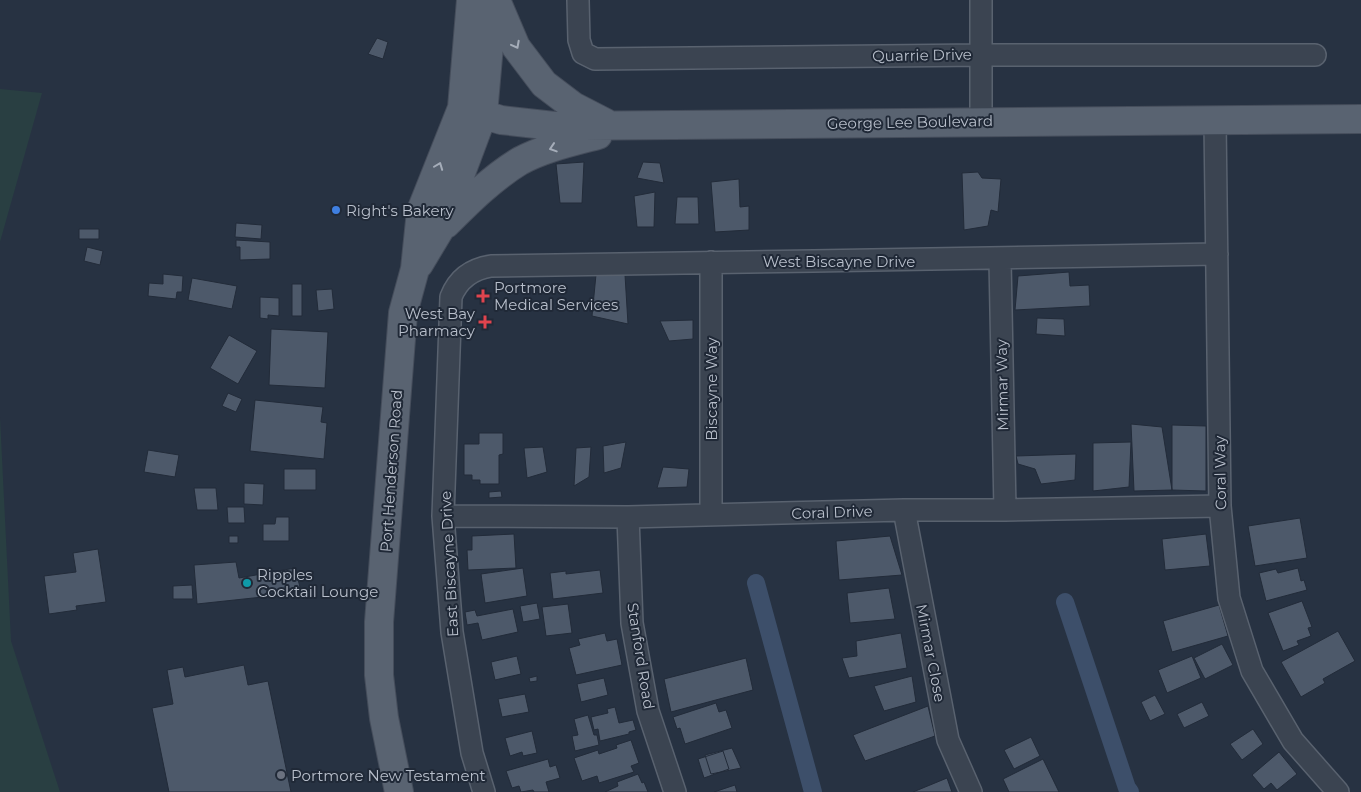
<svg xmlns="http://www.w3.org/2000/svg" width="1361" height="792" font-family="Montserrat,sans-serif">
  <rect width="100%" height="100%" fill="#273242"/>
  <path fill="#293f42" d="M 0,89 L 42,93 L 0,242 Z
    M 0,417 L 11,641 L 60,792 L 0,792 Z"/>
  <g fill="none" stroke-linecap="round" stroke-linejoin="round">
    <path stroke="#3d4f6a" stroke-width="18" d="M 756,583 L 813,792
      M 1065,602 L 1127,788 L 1130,792"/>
  </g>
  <path fill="#4d596a" stroke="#222b39" d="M 377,38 L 388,42 L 383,59 L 368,54 Z
    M 584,162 L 582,203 L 560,203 L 556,164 Z
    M 643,162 L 660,163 L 664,183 L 637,178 Z
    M 978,172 L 982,178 L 1001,179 L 998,212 L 991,210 L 988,226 L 964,230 L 962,173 Z
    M 739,179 L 740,207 L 749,206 L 749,230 L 715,232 L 711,182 Z
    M 655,192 L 654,227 L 637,227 L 634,196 Z
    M 677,197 L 698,197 L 699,224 L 675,224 Z
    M 236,223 L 262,225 L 261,239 L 235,237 Z
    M 79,229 L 99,229 L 99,239 L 79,239 Z
    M 236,240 L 270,242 L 270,259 L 240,260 L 240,247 L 236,247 Z
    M 87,247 L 103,251 L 100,265 L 84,261 Z
    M 597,264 L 625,275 L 628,324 L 592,316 Z
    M 1069,272 L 1070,286 L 1089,285 L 1090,306 L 1015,310 L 1018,276 Z
    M 163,274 L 183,276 L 182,292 L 177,292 L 176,299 L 148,296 L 149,283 L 163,284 Z
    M 192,278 L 237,286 L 232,309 L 188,300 Z
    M 292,284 L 302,284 L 302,316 L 292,316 Z
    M 332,289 L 334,309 L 318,311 L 316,290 Z
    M 260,297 L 279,298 L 279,316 L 268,315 L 268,319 L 260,318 Z
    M 1037,318 L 1064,319 L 1065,336 L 1036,334 Z
    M 693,320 L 693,339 L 669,341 L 660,321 Z
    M 271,329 L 328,332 L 325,388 L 269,385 Z
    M 229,335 L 257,351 L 238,384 L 210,368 Z
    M 228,393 L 242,399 L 236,412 L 222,406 Z
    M 255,400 L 323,407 L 321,422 L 327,423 L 324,459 L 250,451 Z
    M 1131,424 L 1162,427 L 1172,490 L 1134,491 Z
    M 1172,425 L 1206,426 L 1206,491 L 1172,490 Z
    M 479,433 L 503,433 L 503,454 L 499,455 L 499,484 L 480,484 L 480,480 L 472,480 L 472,475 L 464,475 L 464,444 L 479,444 Z
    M 626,442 L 621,468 L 604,473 L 603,446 Z
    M 1131,442 L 1129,487 L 1093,491 L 1093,443 Z
    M 543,447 L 547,472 L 527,478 L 524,448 Z
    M 591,447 L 589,477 L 574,486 L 576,448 Z
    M 148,450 L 179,455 L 175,477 L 144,472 Z
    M 1076,454 L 1075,480 L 1041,484 L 1035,469 L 1018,464 L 1016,456 Z
    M 663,467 L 689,469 L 687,487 L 657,488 Z
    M 284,469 L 316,469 L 316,490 L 284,490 Z
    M 244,483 L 264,484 L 263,505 L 244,504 Z
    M 194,488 L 216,488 L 218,510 L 197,510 Z
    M 501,491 L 502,497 L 489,498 L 489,492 Z
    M 227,507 L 244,507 L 245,523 L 228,523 Z
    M 276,517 L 289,517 L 289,541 L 263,541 L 263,524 L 275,524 Z
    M 1300,518 L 1307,558 L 1255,566 L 1248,526 Z
    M 514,534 L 516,568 L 468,570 L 467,550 L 472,550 L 472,536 Z
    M 1206,534 L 1210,566 L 1165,570 L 1162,539 Z
    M 229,536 L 238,536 L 238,543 L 229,543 Z
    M 890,536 L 902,575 L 839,580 L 836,541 Z
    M 98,549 L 106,602 L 76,606 L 77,610 L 49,614 L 44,576 L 76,572 L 73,553 Z
    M 236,562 L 239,578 L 295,568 L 300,587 L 271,593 L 272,596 L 197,604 L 194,565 Z
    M 523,568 L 527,596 L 485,603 L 481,574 Z
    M 1298,568 L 1301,581 L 1304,580 L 1307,590 L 1266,601 L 1259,573 L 1276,569 L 1278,573 Z
    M 600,570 L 603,593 L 553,599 L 550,573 L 566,571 L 566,574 Z
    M 192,585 L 193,599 L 173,599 L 173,586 Z
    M 889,588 L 895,619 L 850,623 L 847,593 Z
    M 1302,601 L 1312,627 L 1308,628 L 1311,636 L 1297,641 L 1299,645 L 1283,651 L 1268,613 Z
    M 537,603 L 540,619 L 523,622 L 520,606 Z
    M 568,604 L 572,633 L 546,636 L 542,607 Z
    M 1219,605 L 1228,636 L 1172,652 L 1163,621 Z
    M 513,609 L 518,632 L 482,640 L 478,623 L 467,625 L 465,612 L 475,610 L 477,616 Z
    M 1338,631 L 1355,661 L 1323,679 L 1325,683 L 1301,697 L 1281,662 Z
    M 605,633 L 607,641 L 617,639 L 622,665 L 576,675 L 569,648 L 580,645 L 578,639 Z
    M 901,633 L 907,668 L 849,678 L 842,658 L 857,656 L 856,641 Z
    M 1222,644 L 1233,665 L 1205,679 L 1194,658 Z
    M 517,656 L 521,674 L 495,680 L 491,662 Z
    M 1192,656 L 1201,678 L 1167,693 L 1158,670 Z
    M 746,658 L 753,690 L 671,712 L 664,679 Z
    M 244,665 L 248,685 L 268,681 L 291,792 L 169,792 L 152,708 L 173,704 L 167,670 L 183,667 L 185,677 Z
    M 537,676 L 537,681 L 530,682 L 529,678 Z
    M 912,676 L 916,702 L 884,711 L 874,686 Z
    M 604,678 L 608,695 L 581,702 L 577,684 Z
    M 525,694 L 529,712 L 502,717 L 498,699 Z
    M 1155,695 L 1165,714 L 1150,721 L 1141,702 Z
    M 1202,702 L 1209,716 L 1184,728 L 1177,714 Z
    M 716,703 L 719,712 L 726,710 L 732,728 L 685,744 L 680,728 L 677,729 L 673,717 Z
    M 928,706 L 935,736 L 865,761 L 853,735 Z
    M 615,707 L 619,723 L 633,720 L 636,730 L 629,732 L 629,734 L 600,741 L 598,729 L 594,730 L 591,717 L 608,713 L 607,709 Z
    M 588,715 L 594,735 L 597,735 L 599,745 L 575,751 L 572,736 L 578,735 L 574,719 Z
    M 1253,729 L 1263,744 L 1242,760 L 1230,744 Z
    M 532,731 L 537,753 L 523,756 L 522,752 L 510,756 L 505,738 Z
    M 1031,737 L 1040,756 L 1014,769 L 1004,750 Z
    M 631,740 L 639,763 L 631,766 L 634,772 L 599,783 L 597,776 L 582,781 L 574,758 L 598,750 L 599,754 L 617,748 L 616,745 Z
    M 732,748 L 741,768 L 711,774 L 705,755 Z
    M 723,751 L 729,769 L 704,778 L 698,759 Z
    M 1279,752 L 1297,774 L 1277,790 L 1271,783 L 1264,789 L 1252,775 Z
    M 548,759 L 550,767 L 556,765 L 560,778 L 546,782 L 549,792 L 534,792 L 533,790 L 521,792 L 519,786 L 512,788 L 506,771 Z
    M 1043,759 L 1059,792 L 1009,792 L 1003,779 Z
    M 638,774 L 642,783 L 644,782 L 648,792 L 605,792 L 618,786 L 617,782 Z
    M 947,778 L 952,792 L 913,792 Z
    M 735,785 L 737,792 L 714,792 Z"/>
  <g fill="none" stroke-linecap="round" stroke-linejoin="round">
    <g stroke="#59626f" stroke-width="24">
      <path id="minor" d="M 578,0 L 579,40 L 583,53 L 595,59 L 981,55 L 1315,55
        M 981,121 L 981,0
        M 1215,121 L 1220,506 L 1229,598 L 1252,671 L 1293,741 L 1338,792
        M 1000,260 L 1005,510
        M 904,510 L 948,740 L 971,792
        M 711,515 L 711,262
        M 443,516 L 628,517 L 904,510 L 1005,510 L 1220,506
        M 628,517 L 632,623 L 648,711 L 675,792
        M 484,792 L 472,753 L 452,632 L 443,516 L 451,297 C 458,279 472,269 491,266 C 733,261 975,260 1217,254"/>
    </g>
    <g stroke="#454d5b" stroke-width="30">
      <path id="major" d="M 496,0 L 516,47 L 544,84 L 573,106 L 606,123
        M 462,108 L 501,120 L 554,126 L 1361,119
        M 446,224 C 469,201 492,178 520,161 C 544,148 572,142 598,135
        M 419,264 L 440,229 L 483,114 L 493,0
        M 399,792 L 384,718 L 379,675 L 379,622 L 403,313 L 415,269 L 421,211 L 462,108 L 471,0"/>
    </g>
    <use href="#minor" stroke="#3b4451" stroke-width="21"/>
    <use href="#major" stroke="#596371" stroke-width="28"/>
  </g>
  <defs><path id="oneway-chevron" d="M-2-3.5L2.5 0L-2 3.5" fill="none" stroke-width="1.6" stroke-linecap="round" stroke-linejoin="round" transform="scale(1.25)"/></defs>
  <g stroke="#a5adb9">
    <use href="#oneway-chevron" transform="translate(516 45) rotate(62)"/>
    <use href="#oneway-chevron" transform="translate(553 148) rotate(162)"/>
    <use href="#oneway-chevron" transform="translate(439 166) rotate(-69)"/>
  </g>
  <circle fill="#3f7fe0" stroke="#202937" stroke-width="2" cx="336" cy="210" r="5"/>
  <g fill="#e0444e" stroke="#202937" stroke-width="2">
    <path d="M480.5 288.5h5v5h5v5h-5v5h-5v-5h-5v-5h5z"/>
    <path d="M482.5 314.5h5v5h5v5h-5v5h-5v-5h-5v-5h5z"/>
  </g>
  <circle fill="#0f9aa8" stroke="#202937" stroke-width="2" cx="247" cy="583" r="5"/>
  <circle fill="#6b7280" stroke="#202937" stroke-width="2" cx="281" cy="775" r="5"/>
  <g text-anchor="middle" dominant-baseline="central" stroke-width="4" stroke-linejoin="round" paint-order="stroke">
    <g font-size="15" fill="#b8bfcb" stroke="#202937">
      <text transform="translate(922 55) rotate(-1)">Quarrie Drive</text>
      <text transform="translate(910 122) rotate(-1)">George Lee Boulevard</text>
      <text x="839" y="261">West Biscayne Drive</text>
      <text transform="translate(1002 385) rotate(-91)">Mirmar Way</text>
      <text transform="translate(711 389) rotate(-90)">Biscayne Way</text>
      <text transform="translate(391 471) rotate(-86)">Port Henderson Road</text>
      <text transform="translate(1220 473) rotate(-91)">Coral Way</text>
      <text transform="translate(832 512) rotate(-2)">Coral Drive</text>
      <text transform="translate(449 564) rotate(-93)">East Biscayne Drive</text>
      <text transform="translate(931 653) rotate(79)">Mirmar Close</text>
      <text transform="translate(641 656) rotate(81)">Stanford Road</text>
    </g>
    <g font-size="15" fill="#b8bfcb" stroke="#202937" text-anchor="start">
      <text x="346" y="210">Right's Bakery</text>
      <text x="494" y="287">Portmore<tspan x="494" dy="17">Medical Services</tspan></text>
      <text x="475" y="313" text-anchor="end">West Bay<tspan x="475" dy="17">Pharmacy</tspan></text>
      <text x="257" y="574">Ripples<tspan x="257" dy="17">Cocktail Lounge</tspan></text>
      <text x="291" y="775">Portmore New Testament</text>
    </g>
  </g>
</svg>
